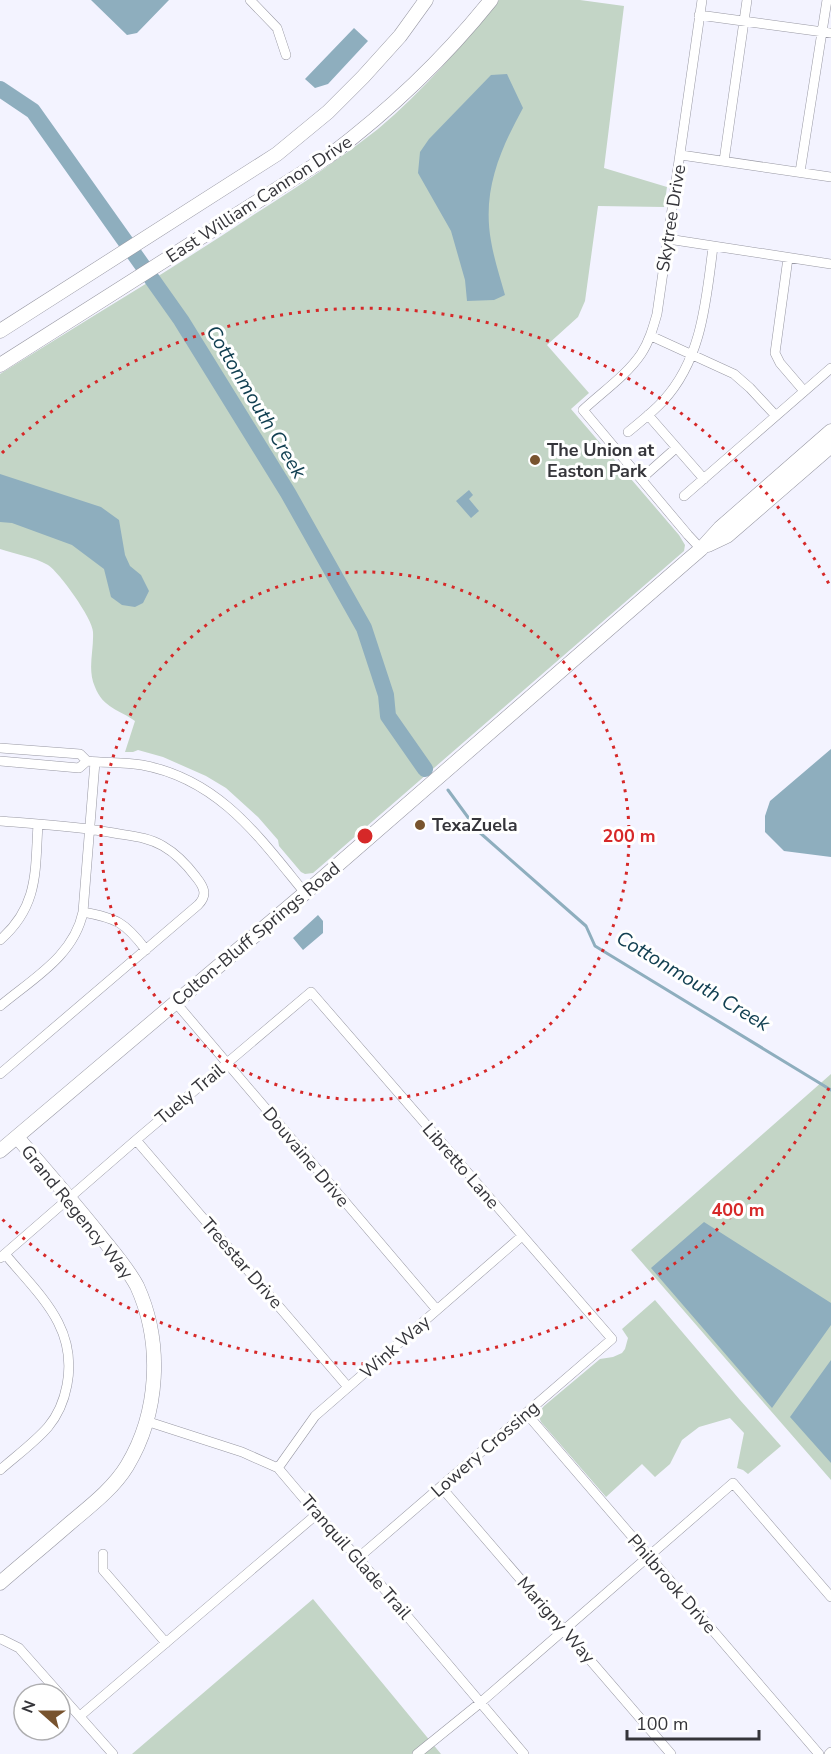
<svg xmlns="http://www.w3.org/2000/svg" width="831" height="1754" font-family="'Nunito Sans',sans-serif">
  <rect width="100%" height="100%" fill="#f3f3ff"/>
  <path fill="#c3d5c6" d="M 499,0 L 580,0 L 624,6 L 604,168 L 667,187 L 664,207 L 598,206 L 585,301 L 578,317 L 547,345 L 589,393 L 571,409 L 679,535 L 685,545 L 684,551 L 313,873 L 305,874 L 301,872 L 279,846 L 278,840 L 258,817 L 226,788 L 206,776 L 163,757 L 138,750 L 133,752 L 125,752 L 135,721 C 120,710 103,708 95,687 C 87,669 94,651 93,632 C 93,619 59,572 48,565 C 34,557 15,554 0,549 L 0,374 C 86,320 174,268 258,212 C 299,186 340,159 378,129 C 423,91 462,46 499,0 Z
    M 831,1074 L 831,1480 L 631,1250 Z
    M 655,1300 L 740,1400 L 781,1446 L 748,1474 L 743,1470 L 737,1468 L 744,1433 L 730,1418 L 699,1427 L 682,1440 L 670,1464 L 655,1477 L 642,1464 L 606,1497 L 541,1422 C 538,1415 539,1412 544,1406 L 600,1359 L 613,1357 L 622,1353 L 625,1349 L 628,1338 L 622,1329 Z
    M 313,1599 L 441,1754 L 132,1754 Z"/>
  <path fill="#8eaebe" d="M 91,0 L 169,0 L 137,33 L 127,35 Z
    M 354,28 L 368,41 L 328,84 L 315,88 L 305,79 Z
    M 507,74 L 523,108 C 500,150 482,191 491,241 C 494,259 500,277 505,295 L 494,300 L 467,301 L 465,280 L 451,231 L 418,173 L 420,152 L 429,139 L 491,75 Z
    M 0,474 L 101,507 L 119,520 L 125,555 L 130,566 L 141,575 L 149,591 L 143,603 L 135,607 L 122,605 L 111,597 L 104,569 L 72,545 L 12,523 L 0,522 Z
    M 469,490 L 473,495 L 469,499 L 479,511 L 471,518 L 456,501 Z
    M 831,749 L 831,857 L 784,851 L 765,832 L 765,816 L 770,801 Z
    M 318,915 L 323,921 L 323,933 L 303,950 L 293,938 Z
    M 704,1222 L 831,1303 L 831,1325 L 772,1408 L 651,1268 Z
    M 831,1360 L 831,1463 L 790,1417 Z"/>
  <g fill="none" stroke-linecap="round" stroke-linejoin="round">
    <path stroke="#8eaebe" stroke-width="3" d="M 448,790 L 478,831 L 586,926 L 595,946 L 831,1090"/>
    <path stroke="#8eaebe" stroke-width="16" d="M 0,89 L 33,111 L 181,320 L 288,493 L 364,628 L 386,695 L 388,716 L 425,769"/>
    <g stroke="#9898a3" stroke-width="10">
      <path id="street" d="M 250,0 L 277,28 L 286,55
        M 699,15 L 831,33
        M 681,155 L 831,177
        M 724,161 L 747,0
        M 800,172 L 827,0
        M 668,239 L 831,264
        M 788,258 L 775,353 L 780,363 L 804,391
        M 651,336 L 734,374 L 750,388 L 776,416
        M 648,415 L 704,479
        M 628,432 C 640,422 653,412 663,401 C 702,359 706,301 713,247
        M 641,479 L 676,448
        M 684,496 L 831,368
        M 701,549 L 688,535 L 583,410 C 602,392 626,376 641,354 C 649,342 653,328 657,314 L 702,0
        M 0,748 L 80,754 L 87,761 C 105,763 124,762 142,765 C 219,779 259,837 305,893
        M 0,761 L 79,768 L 87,761
        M 0,821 C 38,824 77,826 114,833 C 131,836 148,837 163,846 C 177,854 187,865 196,877 C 204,887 208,895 198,905 L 0,1074
        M 83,912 C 116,918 125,922 146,950
        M 0,940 C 39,906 35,871 38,824
        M 176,1003 L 437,1310
        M 0,1006 C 32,979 74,956 83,912 L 95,762
        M 136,1140 L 348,1387
        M 0,1258 L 136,1140 L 311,992 L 612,1339 L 358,1558
        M 526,1413 L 819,1754
        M 146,1421 L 242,1452 L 278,1468 L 317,1514 L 358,1558 L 524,1754
        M 278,1468 L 315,1416 L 522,1236
        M 0,1470 C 16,1456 35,1442 48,1427 C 58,1415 64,1401 67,1385 C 78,1327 39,1295 5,1254
        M 441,1487 L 671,1754
        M 103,1554 L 103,1570 L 166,1643
        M 1,1639 L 19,1648 L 113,1754
        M 80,1716 L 317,1514
        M 417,1754 L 480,1703 L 733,1483 L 831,1597
        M 829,1754 L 831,1752"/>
    </g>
    <g stroke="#9898a3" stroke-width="15">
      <path id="secondary" d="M 0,331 L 277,154 L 328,112 L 363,77 L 400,36 L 426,0
        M 0,365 L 329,156 C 390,110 443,60 491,0
        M 708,545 L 727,536 L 831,446
        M 0,1151 L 318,882 L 687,561 L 701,549 L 720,528 L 831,431
        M 0,1583 C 23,1563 46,1544 69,1524 C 89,1507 113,1489 127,1466 C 159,1413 163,1343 137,1286 C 128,1269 114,1253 102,1238 C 75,1204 46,1171 17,1137"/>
    </g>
    <use href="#street" stroke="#fff" stroke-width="9"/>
    <use href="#secondary" stroke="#fff" stroke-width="14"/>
  </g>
  <g fill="none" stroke="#d62828" stroke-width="3" stroke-dasharray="3 6">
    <circle cx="365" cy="836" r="264"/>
    <path d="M829 1088A528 528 0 0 1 2 1219M2 453A528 528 0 0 1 829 584"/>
  </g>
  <g fill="#78532e" stroke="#fff" stroke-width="2">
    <circle cx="535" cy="460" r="6"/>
    <circle cx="420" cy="825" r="6"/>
  </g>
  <g text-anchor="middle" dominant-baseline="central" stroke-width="6" stroke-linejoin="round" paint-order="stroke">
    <g font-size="18" fill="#35353a" stroke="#fff">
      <text transform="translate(259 199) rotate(-33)">East William Cannon Drive</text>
      <text transform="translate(671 218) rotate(-81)">Skytree Drive</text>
      <text transform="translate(256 934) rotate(-40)">Colton-Bluff Springs Road</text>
      <text transform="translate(190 1094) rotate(-40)">Tuely Trail</text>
      <text transform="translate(306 1157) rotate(50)">Douvaine Drive</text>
      <text transform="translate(461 1166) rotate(49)">Libretto Lane</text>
      <text transform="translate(77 1212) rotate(51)">Grand Regency Way</text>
      <text transform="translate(242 1263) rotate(49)">Treestar Drive</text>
      <text transform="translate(395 1347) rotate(-41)">Wink Way</text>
      <text transform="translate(485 1449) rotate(-41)">Lowery Crossing</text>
      <text transform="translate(356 1557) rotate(49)">Tranquil Glade Trail</text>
      <text transform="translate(672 1584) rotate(49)">Philbrook Drive</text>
      <text transform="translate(556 1620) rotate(49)">Marigny Way</text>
    </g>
    <g font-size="18" font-weight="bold" fill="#35353a" stroke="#fff" text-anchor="start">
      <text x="547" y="450">The Union at<tspan x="547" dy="21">Easton Park</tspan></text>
      <text x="432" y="825">TexaZuela</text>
    </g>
    <g font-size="20" font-style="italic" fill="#124052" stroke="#fff">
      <text transform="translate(256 402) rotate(59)">Cottonmouth Creek</text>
      <text transform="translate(693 981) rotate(31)">Cottonmouth Creek</text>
    </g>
  </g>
  <circle cx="365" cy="836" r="9" fill="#d62828" stroke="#fff" stroke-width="3"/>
  <g font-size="18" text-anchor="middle" font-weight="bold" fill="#d62828" stroke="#fff" stroke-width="6" stroke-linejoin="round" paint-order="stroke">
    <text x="629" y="842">200 m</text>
    <text x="738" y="1216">400 m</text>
  </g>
  <g transform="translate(42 1712) rotate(291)"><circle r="28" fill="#ffffff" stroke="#aeaeb0" stroke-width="1.5"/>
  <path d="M0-4.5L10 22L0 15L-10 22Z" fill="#78532e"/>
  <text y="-9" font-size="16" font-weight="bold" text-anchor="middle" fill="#35353a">N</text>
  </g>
  <path d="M627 1730v9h132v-9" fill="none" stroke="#35353a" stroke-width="3"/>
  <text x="636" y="1730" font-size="18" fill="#35353a" stroke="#ffffff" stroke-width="4.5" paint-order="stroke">100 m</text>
</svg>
